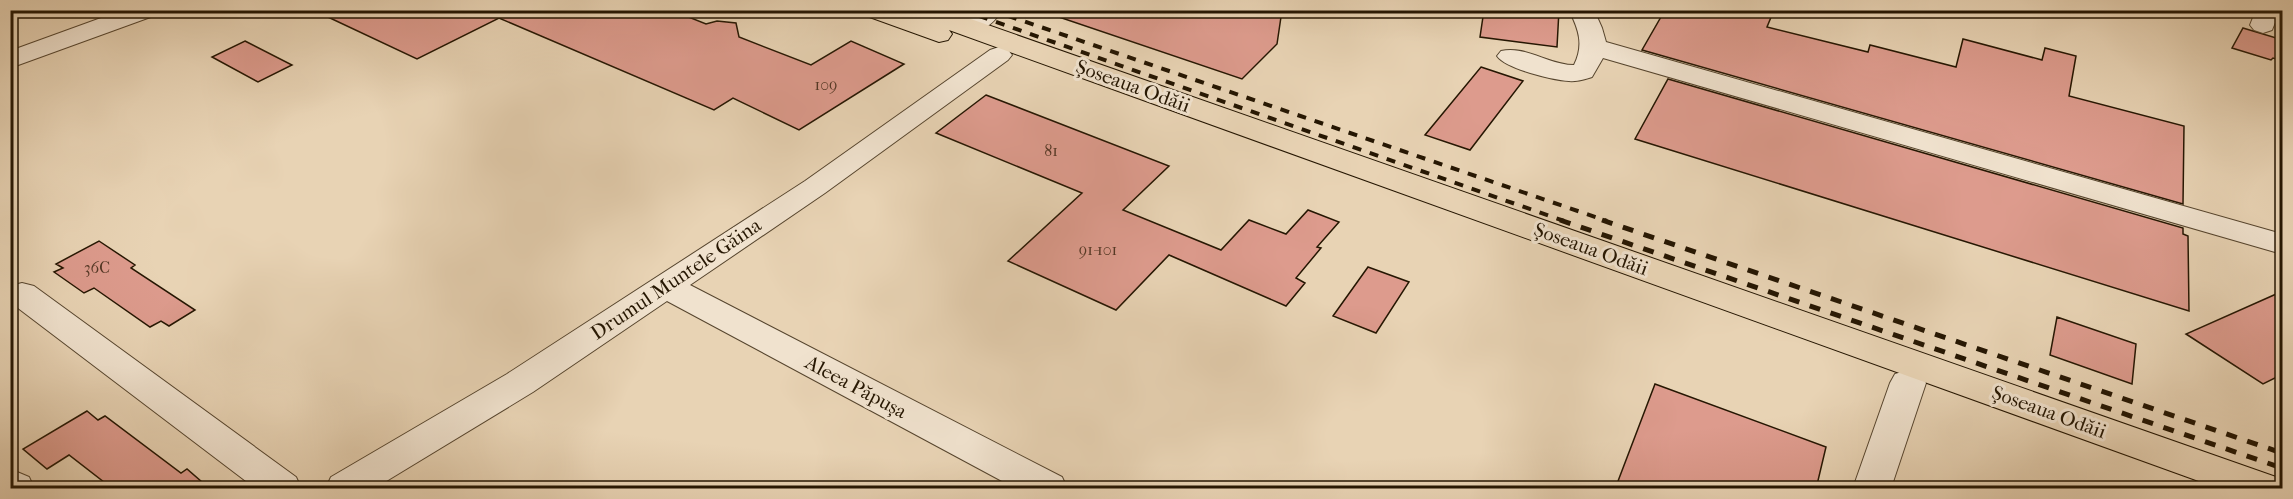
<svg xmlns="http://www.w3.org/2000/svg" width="2293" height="499" font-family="'IM FELL French Canon',serif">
  <rect width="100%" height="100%" fill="#e8d3b4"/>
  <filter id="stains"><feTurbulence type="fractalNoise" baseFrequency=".00333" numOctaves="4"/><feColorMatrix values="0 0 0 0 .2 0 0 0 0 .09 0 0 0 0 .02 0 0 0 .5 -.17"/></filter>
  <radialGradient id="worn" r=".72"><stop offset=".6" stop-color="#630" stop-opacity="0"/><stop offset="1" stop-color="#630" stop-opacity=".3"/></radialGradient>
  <path fill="#dd9b8d" stroke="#251602" stroke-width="1.5" d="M 313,10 L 671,10 L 706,24 L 717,21 L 736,23 L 739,37 L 811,65 L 851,41 L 904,64 L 799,130 L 733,98 L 714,110 L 499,18 L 417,59 Z
    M 1051,10 L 1282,10 L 1277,44 L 1242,79 L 1050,14 Z
    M 1484,10 L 1559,10 L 1557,47 L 1480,37 Z
    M 1665,10 L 1774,10 L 1767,27 L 1868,52 L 1870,45 L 1956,67 L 1963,39 L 2042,60 L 2045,48 L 2076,56 L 2069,96 L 2184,126 L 2183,204 L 1642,50 Z
    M 2243,28 L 2283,40 L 2283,61 L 2273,58 L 2271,60 L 2232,48 Z
    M 245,41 L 292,65 L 258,82 L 212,57 Z
    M 1481,67 L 1523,81 L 1470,150 L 1425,135 Z
    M 1668,79 L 2183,228 L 2183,234 L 2188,236 L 2189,311 L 1635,139 Z
    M 986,95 L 1169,166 L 1123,210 L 1221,250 L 1249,220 L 1286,234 L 1308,210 L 1339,222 L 1317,247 L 1321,248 L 1296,278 L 1305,283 L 1286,306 L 1169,255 L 1116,310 L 1008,261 L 1082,193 L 936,133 Z
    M 99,241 L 135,265 L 131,268 L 195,310 L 169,326 L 161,321 L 150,327 L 94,288 L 84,293 L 54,272 L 63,268 L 56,264 Z
    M 1368,267 L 1409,282 L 1376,333 L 1333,316 Z
    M 2283,291 L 2283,374 L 2263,384 L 2186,334 Z
    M 2057,317 L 2136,344 L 2132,384 L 2050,355 Z
    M 1655,384 L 1826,447 L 1816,489 L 1615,489 Z
    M 87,411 L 98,420 L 105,416 L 181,473 L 187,469 L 210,489 L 113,489 L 69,455 L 47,469 L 23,449 Z"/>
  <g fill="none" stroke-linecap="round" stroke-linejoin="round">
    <g stroke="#56452e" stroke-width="2">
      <path id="minor" d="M 123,10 L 159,10 L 156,15 L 10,68 L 10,51 Z
        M 975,10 L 1003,10 C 993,24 977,38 960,33 L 956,28 Z
        M 1569,10 L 1594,10 L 1602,28 L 1606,42 L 2282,234 L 2282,254 L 1603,58 L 1592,77 C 1585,79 1577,82 1569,81 C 1553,80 1506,69 1497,56 L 1501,51 C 1525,45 1549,65 1574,65 C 1584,45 1579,30 1569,10 Z
        M 2256,10 L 2280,10 L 2272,30 L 2263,33 L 2254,30 L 2250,25 Z
        M 999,47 L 1008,50 L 1012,55 L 1008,60 L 825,193 L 690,285 L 1062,477 L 1067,488 L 1015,488 L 667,301 L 533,392 L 375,488 L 326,488 L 331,477 L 507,374 L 805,181 L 990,50 Z
        M 22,283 L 34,286 L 296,477 L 301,488 L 255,488 L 10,302 L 10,286 Z
        M 1908,370 L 1921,374 L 1926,383 L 1891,488 L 1853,488 L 1890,383 L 1895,374 Z
        M 10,469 L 29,477 L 34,488 L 10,488 Z"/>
    </g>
    <g stroke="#251602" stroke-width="2">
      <path id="major" d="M 860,10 L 899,10 L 909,14 L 906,10 L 945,10 L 2276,477 L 2282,488 L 2218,488 L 949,30 L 952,34 L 948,40 L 939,42 L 864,15 Z"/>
    </g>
    <use href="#minor" fill="#f0e2ce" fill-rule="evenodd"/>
    <use href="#major" fill="#e8d3b4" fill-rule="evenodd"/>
    <path stroke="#251602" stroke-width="4" stroke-dasharray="9 9" stroke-linecap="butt" d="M 962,10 L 1564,221
      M 991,10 L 1607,221"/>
    <path stroke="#251602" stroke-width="5" stroke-dasharray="11 11" stroke-linecap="butt" d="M 1560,220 L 2282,468
      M 1602,220 L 2282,453"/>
  </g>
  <g text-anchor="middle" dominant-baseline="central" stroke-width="6" stroke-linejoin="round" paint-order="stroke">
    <g font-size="16" fill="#533725">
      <text x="826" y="84">109</text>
      <text x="1051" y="150">81</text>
      <text x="1098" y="249">91-101</text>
      <text x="97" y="267">36C</text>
    </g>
    <g font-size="20" fill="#251602" stroke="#f0e2ce">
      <text transform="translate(1133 86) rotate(20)">Șoseaua Odăii</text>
      <text transform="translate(1591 249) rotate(20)">Șoseaua Odăii</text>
      <text transform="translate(676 279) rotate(-34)">Drumul Muntele Găina</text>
      <text transform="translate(856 387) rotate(28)">Aleea Păpușa</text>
      <text transform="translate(2049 412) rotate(20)">Șoseaua Odăii</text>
    </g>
  </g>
  <rect width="2293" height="499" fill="none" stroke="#e8d3b4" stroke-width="36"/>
  <rect x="12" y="12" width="2269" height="475" fill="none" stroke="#251602" stroke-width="3"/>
  <rect x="18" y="18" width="2257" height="463" fill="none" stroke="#251602" stroke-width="1.5"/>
  <rect width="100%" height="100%" filter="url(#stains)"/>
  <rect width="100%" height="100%" fill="url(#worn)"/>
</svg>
